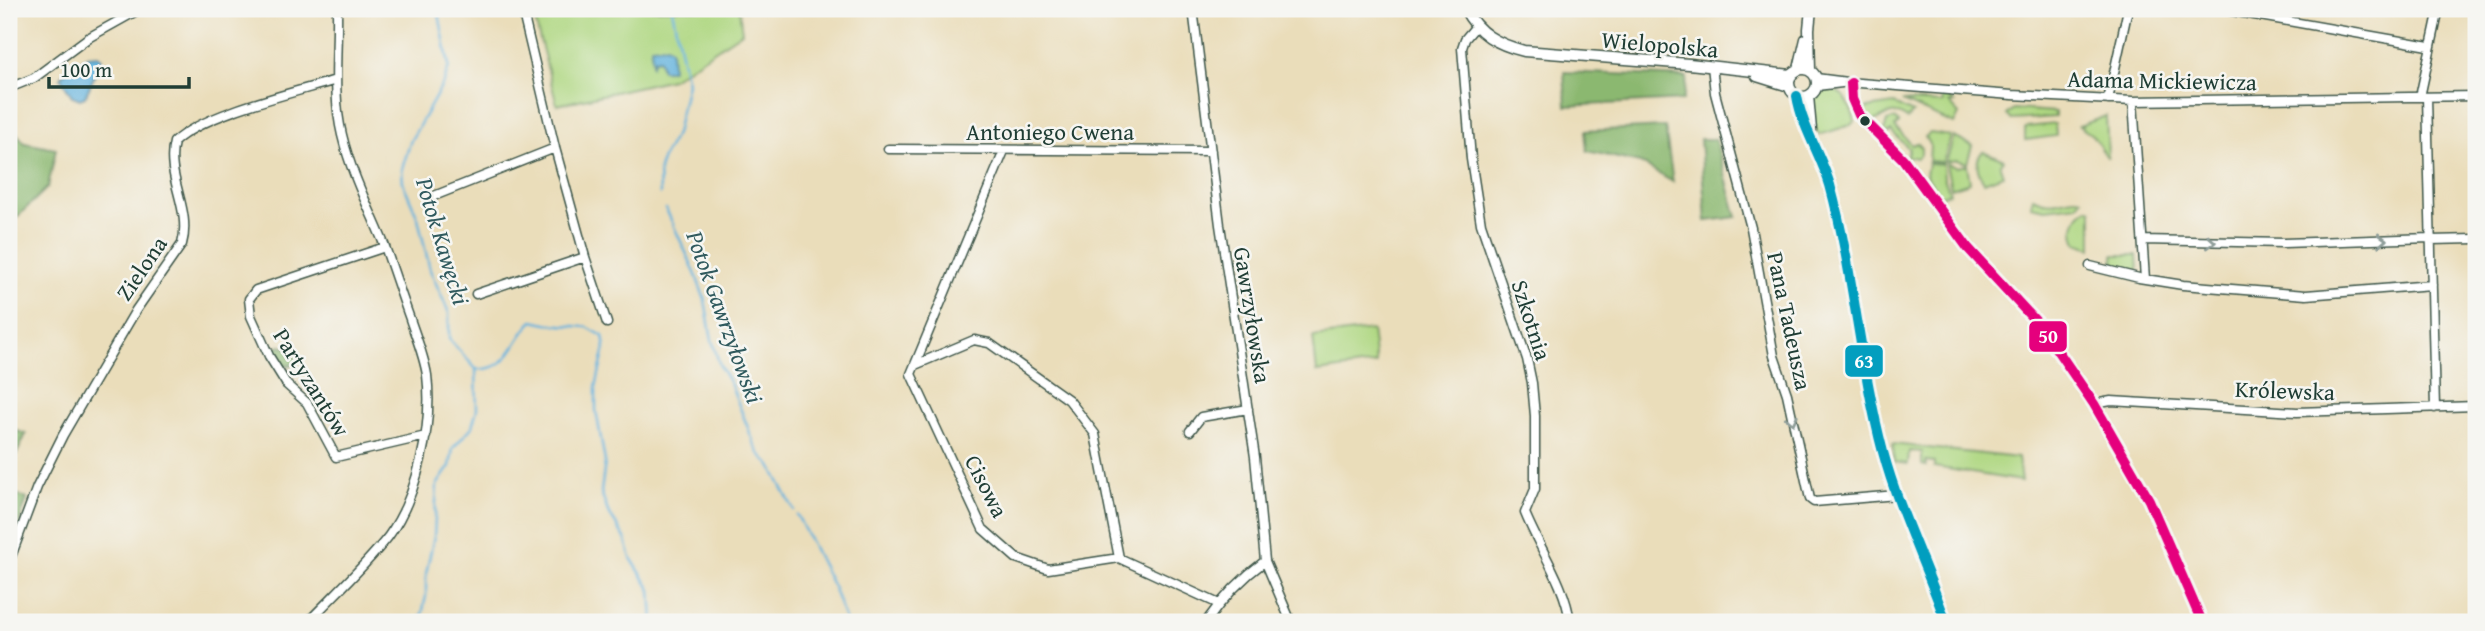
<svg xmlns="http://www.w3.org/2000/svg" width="2485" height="631" font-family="'Gentium Book Plus',serif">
  <rect width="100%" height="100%" fill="#f6f6f2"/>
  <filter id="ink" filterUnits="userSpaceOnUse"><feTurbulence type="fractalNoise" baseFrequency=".0143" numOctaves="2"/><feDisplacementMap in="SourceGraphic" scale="14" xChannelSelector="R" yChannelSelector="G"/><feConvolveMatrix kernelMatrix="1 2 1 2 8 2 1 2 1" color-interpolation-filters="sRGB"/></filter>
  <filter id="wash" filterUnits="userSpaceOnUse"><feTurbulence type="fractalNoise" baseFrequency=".00686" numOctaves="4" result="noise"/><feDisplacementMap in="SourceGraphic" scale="28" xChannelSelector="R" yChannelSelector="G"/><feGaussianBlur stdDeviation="1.57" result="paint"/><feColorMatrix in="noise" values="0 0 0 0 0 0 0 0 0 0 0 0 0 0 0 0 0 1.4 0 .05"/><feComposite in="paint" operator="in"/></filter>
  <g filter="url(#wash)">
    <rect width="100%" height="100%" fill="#eaddba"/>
    <path fill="#afd781" stroke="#678a5a" stroke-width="2" d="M 532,9 L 739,9 L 742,32 L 672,79 L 557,105 Z
      M 1828,89 C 1845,90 1850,106 1855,120 L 1851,125 L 1819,135 C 1809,120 1807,95 1828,89 Z
      M 1946,95 L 1954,103 L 1949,103 L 1959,114 L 1954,124 L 1902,101 L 1943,103 L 1942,98 Z
      M 1894,104 L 1913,113 L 1907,119 C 1887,105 1890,118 1872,121 L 1861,109 Z
      M 2014,109 L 2055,112 L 2055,117 L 2012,120 L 2007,115 Z
      M 2106,116 L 2108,156 L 2107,157 L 2092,135 L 2079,126 Z
      M 1894,119 L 1899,123 L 1895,127 L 1912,145 L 1917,143 L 1921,147 L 1921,154 L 1917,158 L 1906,156 L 1909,149 L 1891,131 L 1887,134 L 1884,132 L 1887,121 Z
      M 2055,124 L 2056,136 L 2025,140 L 2025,129 L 2027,127 Z
      M 1930,133 L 1951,136 L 1943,162 L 1929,161 L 1930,146 L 1925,137 Z
      M 1954,137 L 1972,146 L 1967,163 L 1957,160 L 1946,162 Z
      M 1983,151 L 2004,160 L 2000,166 L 2003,175 L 1984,182 C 1977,172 1974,161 1983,151 Z
      M 1928,163 L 1943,164 L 1944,178 L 1950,193 L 1940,196 L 1926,175 Z
      M 1946,164 L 1957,167 L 1967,165 L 1970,182 L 1951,188 Z
      M 2033,197 C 2056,209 2066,194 2082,199 L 2077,205 L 2046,209 L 2031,206 Z
      M 2088,208 L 2092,210 L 2092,248 L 2077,243 C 2071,230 2074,215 2088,208 Z
      M 2113,255 L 2137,255 L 2138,272 L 2134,273 L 2114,269 Z
      M 1372,330 L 1376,364 L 1317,372 L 1313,337 Z
      M 1893,444 L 2018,458 L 2021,481 L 1934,467 L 1934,462 L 1926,461 L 1926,466 L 1922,465 L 1922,452 L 1909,451 L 1908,464 L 1894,462 Z"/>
    <path fill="#8bb86f" stroke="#557a52" stroke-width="2" d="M 1564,72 L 1687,77 L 1683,100 L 1566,106 Z
      M 9,125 L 25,143 L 56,149 L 48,187 L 9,225 Z
      M 1665,127 L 1673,182 L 1640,163 L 1587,151 L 1585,131 Z
      M 1700,139 L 1715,139 L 1737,217 L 1706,221 Z
      M 281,346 L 293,350 L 298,363 L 283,367 L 272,349 Z
      M 9,428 L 26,434 L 9,470 Z
      M 9,491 L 27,499 L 9,552 Z"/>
    <path fill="#63b2dd" stroke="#417888" stroke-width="2" d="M 667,46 L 671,49 L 672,70 L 662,70 L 659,59 L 654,60 L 652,64 L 651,47 Z
      M 98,55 L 102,59 L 85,97 L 80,99 L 72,96 L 61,78 L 63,74 L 87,56 Z"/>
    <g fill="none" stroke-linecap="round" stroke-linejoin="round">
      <path stroke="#63b2dd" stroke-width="2.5" d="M 438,9 L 449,66 L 444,82 L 411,140 L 402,169 L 403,183 L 418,218 L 430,270 L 449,313 L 449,339 L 476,369 C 511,372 513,339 533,321 L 547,324 L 587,327 L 603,336 L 605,348 L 596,387 L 596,410 L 605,462 L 601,492 L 608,512 L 625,538 L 631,558 L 651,590 L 653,622
        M 660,194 L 659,169 L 664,155 L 676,134 L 687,83 L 672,9
        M 666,209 L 694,270 L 705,300 L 712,340 L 720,366 L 731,385 L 754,443 L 759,453 L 771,466 L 794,510
        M 797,515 L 834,589 L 846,622
        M 417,622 L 422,615 L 426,596 L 426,574 L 434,536 L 437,485 L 450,466 L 453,448 L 472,427 L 477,409 L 476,369"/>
    </g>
  </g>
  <g filter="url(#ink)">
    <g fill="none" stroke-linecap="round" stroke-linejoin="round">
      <g stroke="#3d5548" stroke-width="11">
        <path id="minor" d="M 1193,9 L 1220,225 L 1255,457 L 1265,561 L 1291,622
          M 2220,9 L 2429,46
          M 1476,26 L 1465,39 L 1462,48 L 1471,159 L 1481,224 L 1527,359 L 1532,383 L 1535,416 L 1535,489 L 1525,513 C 1539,548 1566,586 1570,622
          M 1712,66 L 1715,93 L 1751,228 L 1774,356 L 1787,394 L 1810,499 L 1814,502 L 1897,495
          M 1816,78 L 1847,82 L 2012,95 L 2133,101 L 2476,96
          M 1851,83 L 1852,99 L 1859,115 L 1903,159 L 1968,248 L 2042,328 L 2094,404 L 2149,500 L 2202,622
          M 1817,86 L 1842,83
          M 9,88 L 34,78 L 88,38 L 140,9
          M 2420,97 L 2439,9
          M 2427,97 L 2435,408
          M 2108,100 L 2128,9
          M 2133,101 L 2145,279
          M 888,149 L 1211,151
          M 1004,151 L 911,374 L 983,529 L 1016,558 L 1048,569 L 1119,558 L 1219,604
          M 434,196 L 555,148
          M 2143,240 L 2284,243 L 2430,238
          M 2430,240 L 2476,239
          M 385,247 L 256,290 L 249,299 L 251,316 L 269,356 L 287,385 L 307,403 L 336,457 L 426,436
          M 585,257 L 607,323
          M 2090,266 L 2139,278 L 2183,285 L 2306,295 L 2432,285
          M 476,294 L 585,257 L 555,148 L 522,9
          M 915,365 L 974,340 L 989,343 L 1069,400 L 1095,434 L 1119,558
          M 2094,404 L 2111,401 L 2297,412 L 2476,406
          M 1190,431 L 1201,417 L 1248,409
          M 9,562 L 37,487 L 63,435 L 136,310 L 182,244 C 192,209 165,177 174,142 C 205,113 293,93 336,80
          M 308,622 C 335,594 364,567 388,537 C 418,496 433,425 427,375 C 424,356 416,337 410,319 C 401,294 393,269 384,244 C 369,208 351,173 342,135 C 332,94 338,51 337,9
          M 1206,622 C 1222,599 1242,578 1265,561"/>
      </g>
      <g stroke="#3d5548" stroke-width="13">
        <path id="tertiary" d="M 1465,9 C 1478,34 1497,44 1524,51 L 1689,64 L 1791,75
          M 1799,69 L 1806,39
          M1789 83a14 14 0 1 1 28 0a14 14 0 1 1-28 0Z
          M 1810,70 L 1809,29 L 1811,9
          M 1757,76 L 1789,86
          M 1797,96 C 1802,127 1821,155 1830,185 C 1854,273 1860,365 1883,452 C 1899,511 1926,565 1946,622
          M 1808,96 L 1811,130"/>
      </g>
      <use href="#minor" stroke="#fff" stroke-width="8"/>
      <use href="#tertiary" stroke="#fff" stroke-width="10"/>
      <g stroke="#f6f6f2" stroke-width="16">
        <path id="bus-1" d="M 1851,83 L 1852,99 L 1859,115 L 1903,159 L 1968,248 L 2042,328 L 2094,404 L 2149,500 L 2202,622"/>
      </g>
      <g stroke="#f6f6f2" stroke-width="16">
        <path id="bus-2" d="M 1797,96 C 1802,127 1821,155 1830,185 C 1854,273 1860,365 1883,452 C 1899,511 1926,565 1946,622"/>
      </g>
      <use href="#bus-1" stroke="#e5007d" stroke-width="10"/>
      <use href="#bus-2" stroke="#039ebf" stroke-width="10"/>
    </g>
    <defs><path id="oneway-chevron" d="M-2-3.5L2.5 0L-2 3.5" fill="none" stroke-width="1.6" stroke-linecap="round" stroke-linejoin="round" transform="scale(1.75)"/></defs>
    <g stroke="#8f9e9a">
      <use href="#oneway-chevron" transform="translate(2382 240) rotate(-2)"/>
      <use href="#oneway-chevron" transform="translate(2211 242) rotate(2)"/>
      <use href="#oneway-chevron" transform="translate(1792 420) rotate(78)"/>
    </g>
  </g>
  <circle fill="#1f3d34" stroke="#f6f6f2" stroke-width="2.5" cx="1865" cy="121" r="6"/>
  <g text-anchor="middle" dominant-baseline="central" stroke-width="5" stroke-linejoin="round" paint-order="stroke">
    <g font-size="23" fill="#1f3d34" stroke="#f6f6f2">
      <text transform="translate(1660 44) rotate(5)">Wielopolska</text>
      <text transform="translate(2162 80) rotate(1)">Adama Mickiewicza</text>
      <text x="1050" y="131">Antoniego Cwena</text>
      <text transform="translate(141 268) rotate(-56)">Zielona</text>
      <text transform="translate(1253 315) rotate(81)">Gawrzyłowska</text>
      <text transform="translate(1532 320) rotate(72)">Szkotnia</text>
      <text transform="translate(1790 321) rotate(78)">Pana Tadeusza</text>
      <text transform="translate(312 382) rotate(58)">Partyzantów</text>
      <text transform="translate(2285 390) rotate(2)">Królewska</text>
      <text transform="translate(987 486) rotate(63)">Cisowa</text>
    </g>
    <g font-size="24" font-style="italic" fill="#305a5e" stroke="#f6f6f2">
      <text transform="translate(443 241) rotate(73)">Potok Kawęcki</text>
      <text transform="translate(725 317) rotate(70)">Potok Gawrzyłowski</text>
    </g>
  </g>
  <g stroke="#f6f6f2" stroke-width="2.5">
    <rect x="2028" y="320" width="40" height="33" rx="7" fill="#e5007d"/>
    <rect x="1844" y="344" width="40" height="34" rx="7" fill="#039ebf"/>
  </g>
  <g font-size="19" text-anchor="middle" font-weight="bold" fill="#fff">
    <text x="2048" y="343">50</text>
    <text x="1864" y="368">63</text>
  </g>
  <rect width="2485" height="631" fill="none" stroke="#f6f6f2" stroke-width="35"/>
  <path d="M49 77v10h140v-10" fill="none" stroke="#1f3d34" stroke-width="3.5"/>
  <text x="60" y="77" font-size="21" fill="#1f3d34" stroke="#f6f6f2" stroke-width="5" paint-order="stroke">100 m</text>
</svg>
